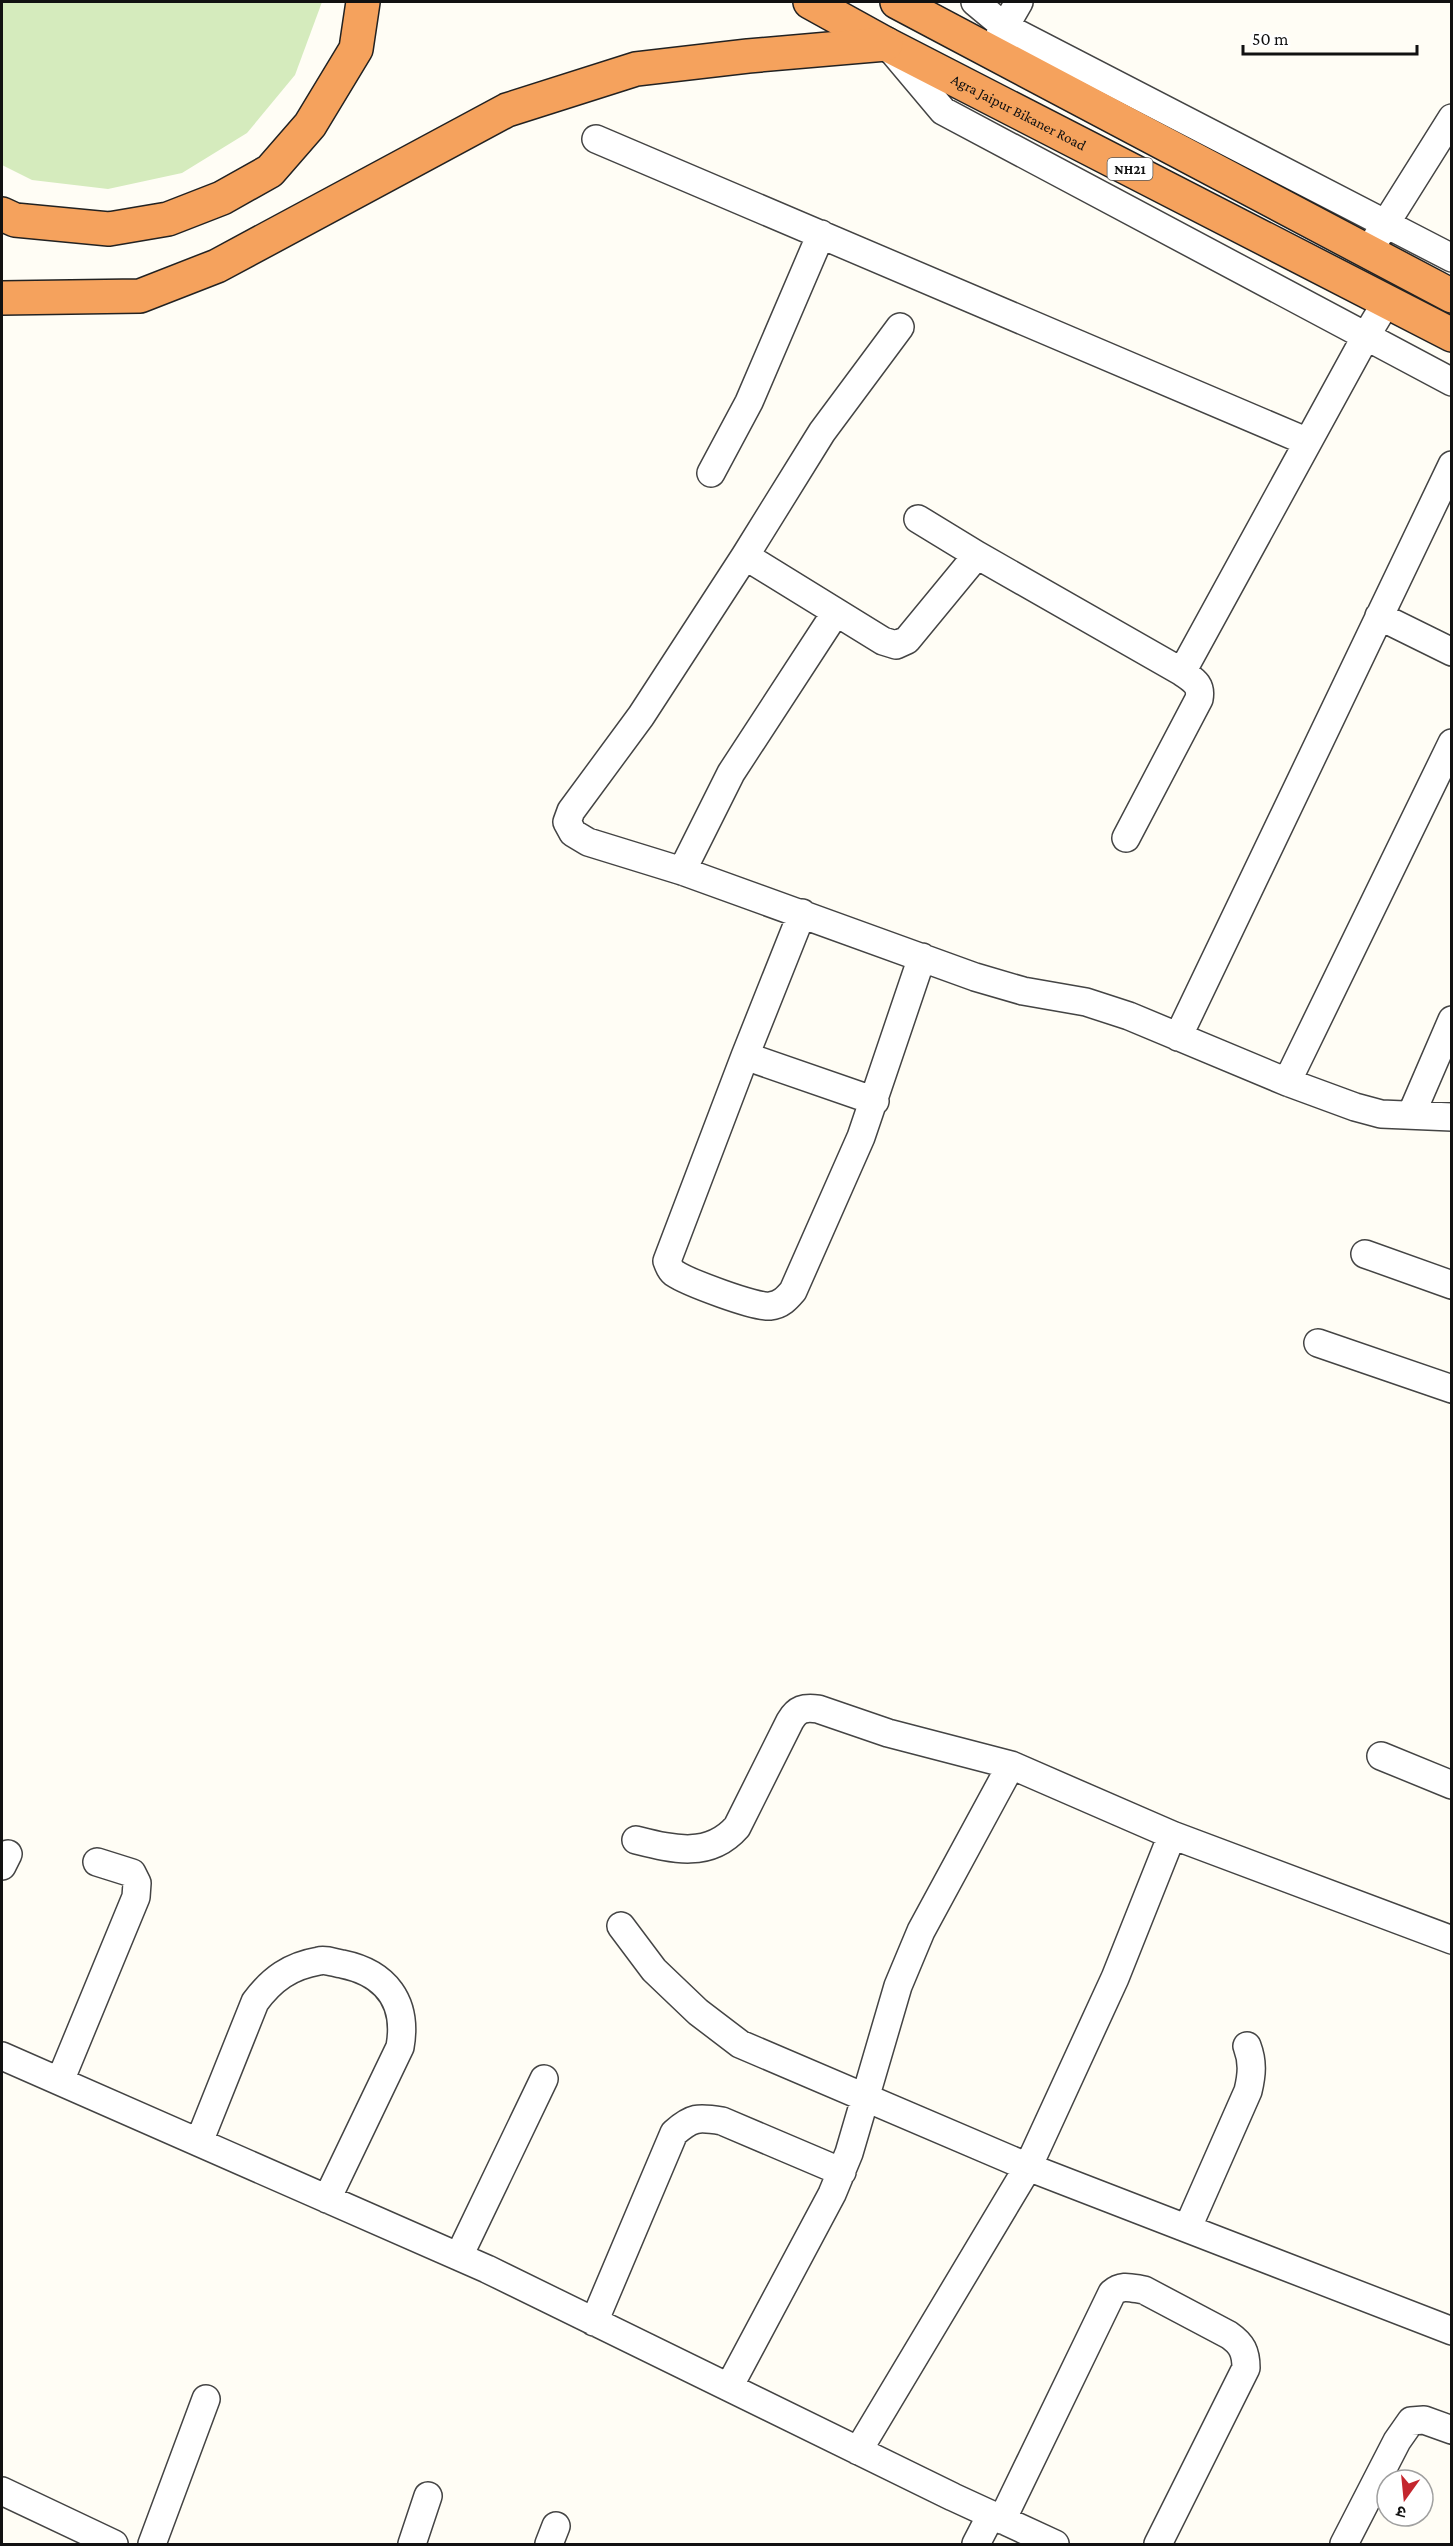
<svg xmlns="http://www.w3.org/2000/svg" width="1453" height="2546" font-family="'Crimson Pro','Noto Sans Devanagari',serif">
  <rect width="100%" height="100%" fill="#fffdf5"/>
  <path fill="#d5ebbd" d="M 2,2 L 322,2 L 295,75 L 247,133 L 182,173 L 108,189 L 32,180 L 2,165 Z"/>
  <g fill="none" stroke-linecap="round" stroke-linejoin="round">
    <g stroke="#444" stroke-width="30">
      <path id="minor" d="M 975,2 L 1005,27 L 1452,258
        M 996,42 L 1019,2
        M 890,48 L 943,111 L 1452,382
        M 596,139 L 1308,442
        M 1376,239 L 1452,118
        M 1387,301 L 1366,336 L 1182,672 L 977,555 L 907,640 L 896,645 L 883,641 L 745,556 L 641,716 L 571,811 L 567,822 L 573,833 L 588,842 L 682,871 L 975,977 L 1023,991 L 1086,1002 L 1129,1016 L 1287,1082 L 1355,1107 L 1381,1114 L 1452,1117
        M 711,473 L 749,402 L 821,234
        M 918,519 L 977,555
        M 745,556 L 822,432 L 900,327
        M 1379,616 L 1452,652
        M 1126,838 L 1199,699 C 1202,684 1193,680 1182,672
        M 682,871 L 731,773 L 836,612
        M 802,913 L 745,1056 L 667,1261 C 669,1266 670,1270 674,1273 C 687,1282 756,1308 770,1306 C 781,1305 787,1298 793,1291 L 861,1137 L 922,957
        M 1178,1037 L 1452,465
        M 745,1056 L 875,1101
        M 1287,1082 L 1452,743
        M 1411,1115 L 1452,1020
        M 1365,1254 L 1452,1285
        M 1318,1343 L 1452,1389
        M 1381,1756 L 1452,1785
        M 636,1840 C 672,1849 709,1859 737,1827 L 790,1721 C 797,1709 804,1707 818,1709 L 888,1733 L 1011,1765 L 1172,1835 L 1452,1940
        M 2,1866 L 8,1854
        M 621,1926 L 654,1970 L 698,2012 L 740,2044 L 1028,2167 L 1452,2331
        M 2,2056 L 487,2269 L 953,2497 L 1055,2544
        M 60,2081 L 136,1897 L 137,1883 L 132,1873 L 97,1862
        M 199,2142 L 255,2002 C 272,1979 290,1966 319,1961 C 326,1959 335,1963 342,1964 C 386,1973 408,2002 400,2047 L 327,2199
        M 1188,2227 L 1248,2091 C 1252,2074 1253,2062 1247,2046
        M 459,2256 L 544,2079
        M 594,2322 L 674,2133 C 692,2117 698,2117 722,2121 L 842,2172
        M 729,2387 L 832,2194 L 849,2153 L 898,1986 L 921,1931 L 1011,1765
        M 858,2451 L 1028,2167 L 1115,1978 L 1172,1835
        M 2,2491 L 114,2544
        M 1002,2520 L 1112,2293 C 1122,2284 1131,2288 1144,2290 L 1229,2335 C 1242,2344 1246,2352 1246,2368 L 1158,2544
        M 152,2544 L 206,2399
        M 412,2544 L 428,2496
        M 549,2544 L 556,2526
        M 976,2544 L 991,2515
        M 1344,2544 L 1397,2441 L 1411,2421 L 1424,2420 L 1452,2430"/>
    </g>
    <g stroke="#222" stroke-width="36">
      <g id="highway">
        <path id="s1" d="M 810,2 L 886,44 L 1452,335"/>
        <path d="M 897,2 L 1452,296"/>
        <path d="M 2,214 L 15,220 L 109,229 L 168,219 L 222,198 L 270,171 L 310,125 L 356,49 L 363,2"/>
        <path d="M 2,298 L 140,296 L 217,266 L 507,110 L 636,69 L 748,56 L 886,44"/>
      </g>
    </g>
    <use href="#minor" stroke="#fff" stroke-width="27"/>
    <use href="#highway" stroke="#f5a25d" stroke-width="33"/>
  </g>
  <g text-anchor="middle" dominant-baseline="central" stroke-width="6" stroke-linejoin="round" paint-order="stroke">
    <rect fill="#fff" stroke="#585858" stroke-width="1.5" x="1107.5" y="158" width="45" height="22" rx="4.5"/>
    <g font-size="14" font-weight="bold" fill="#111">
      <text x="1130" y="169">NH21</text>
    </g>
    <g font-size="15" fill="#111" stroke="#fff">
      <text stroke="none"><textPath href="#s1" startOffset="236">Agra Jaipur Bikaner Road</textPath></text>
    </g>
  </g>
  <rect width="1453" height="2546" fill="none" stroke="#111111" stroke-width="6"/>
  <g transform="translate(1405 2498) rotate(195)"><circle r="28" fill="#ffffff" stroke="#a0a0a0" stroke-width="1.5"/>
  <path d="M0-4.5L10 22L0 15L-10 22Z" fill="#c4262e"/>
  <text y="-9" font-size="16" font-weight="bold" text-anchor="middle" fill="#111111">उ</text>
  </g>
  <path d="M1243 45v9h174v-9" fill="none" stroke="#111111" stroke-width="3"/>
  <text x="1252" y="45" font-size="18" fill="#111111" stroke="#ffffff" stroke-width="4.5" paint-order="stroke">50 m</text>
</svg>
